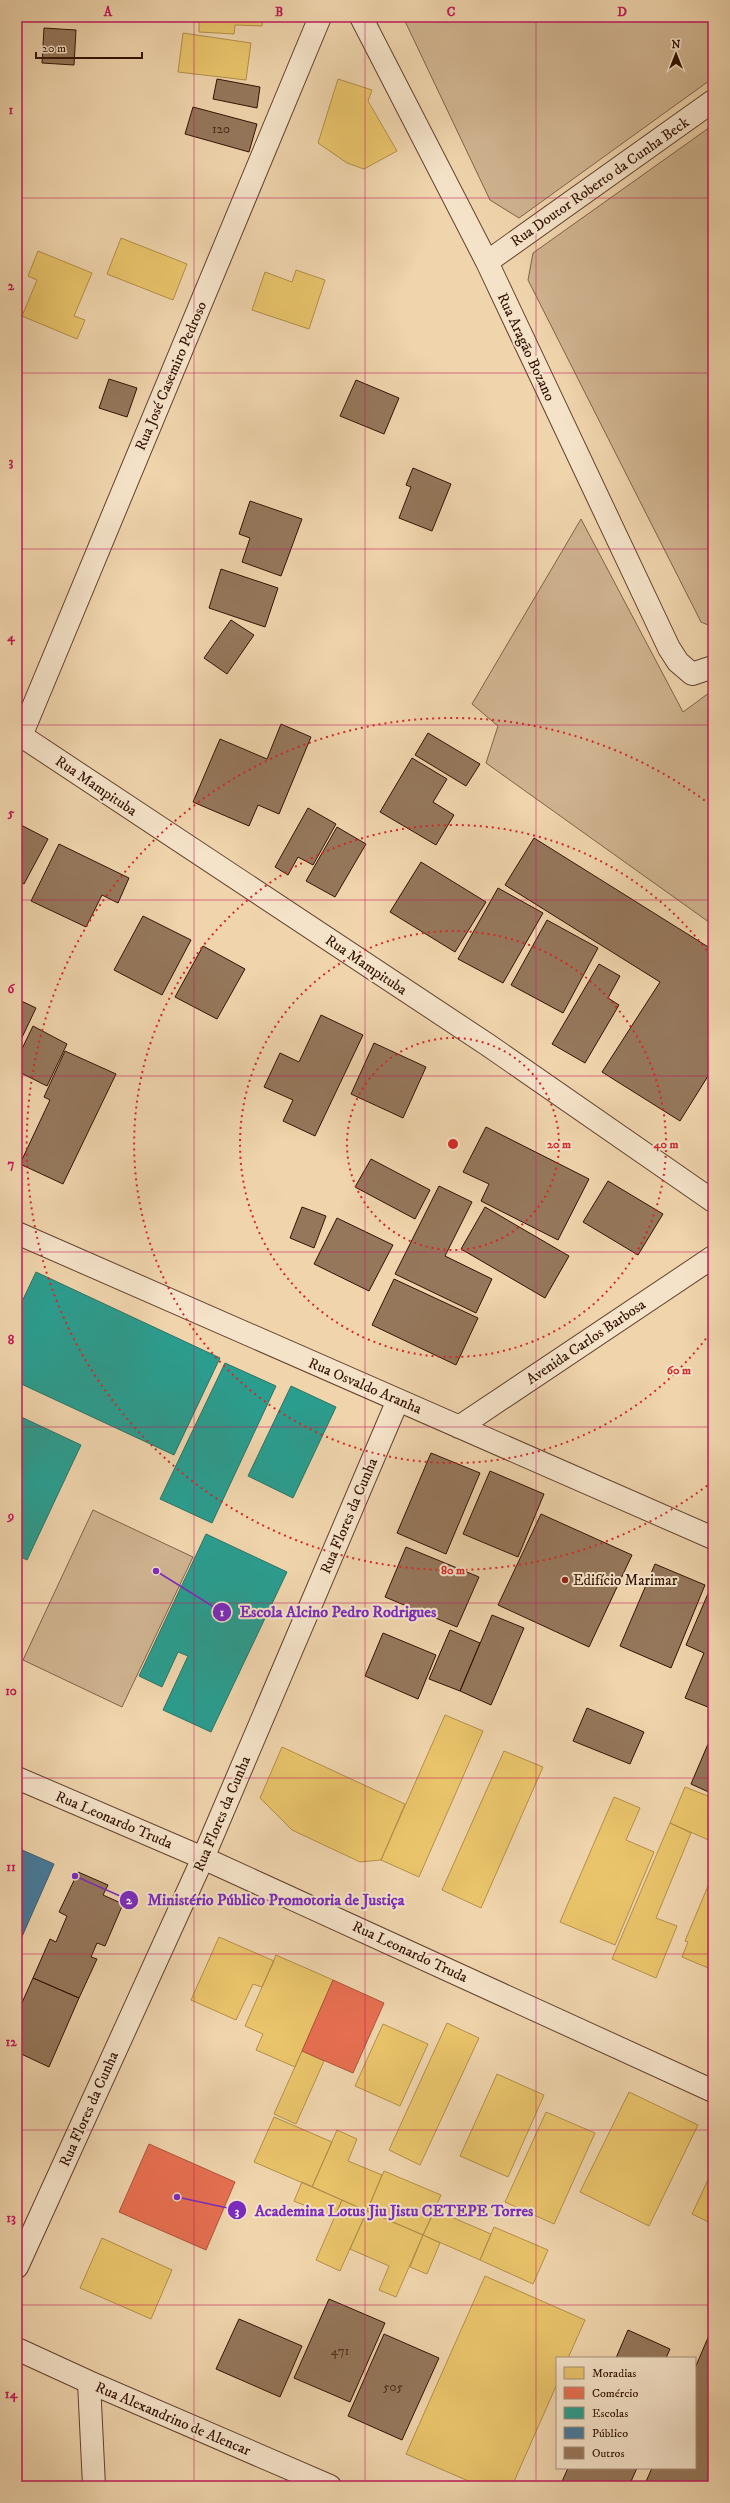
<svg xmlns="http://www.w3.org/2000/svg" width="730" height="2503" font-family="'IM FELL DW Pica',serif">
  <rect width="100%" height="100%" fill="#efd4ac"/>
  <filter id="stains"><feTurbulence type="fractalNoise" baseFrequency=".005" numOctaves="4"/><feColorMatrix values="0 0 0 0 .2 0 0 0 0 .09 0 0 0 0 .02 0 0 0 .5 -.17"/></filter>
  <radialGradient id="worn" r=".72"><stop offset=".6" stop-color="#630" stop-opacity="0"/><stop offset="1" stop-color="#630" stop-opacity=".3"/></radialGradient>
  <path fill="#cfb38f" stroke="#81624a" d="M 403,17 L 713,17 L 713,78 L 519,218 L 490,200 Z
    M 713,125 L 713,627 L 701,622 L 528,280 L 533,253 Z
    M 581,519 L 683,712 L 713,690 L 713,925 L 486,763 L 498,726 L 472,704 Z
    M 93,1510 L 193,1557 L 122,1707 L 23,1660 Z"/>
  <path fill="#e9c46a" stroke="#b28f4b" d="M 199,17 L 263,17 L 262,26 L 235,25 L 234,34 L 199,32 Z
    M 183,33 L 251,43 L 246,80 L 178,72 Z
    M 338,79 L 372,90 L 368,101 L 397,151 L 364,169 L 347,163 L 318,143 Z
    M 121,238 L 187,264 L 173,300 L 107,274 Z
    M 38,251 L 92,273 L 74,316 L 85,320 L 77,339 L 22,316 L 37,280 L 28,276 Z
    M 296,270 L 325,280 L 309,329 L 252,310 L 265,272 L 292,282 Z
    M 445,1715 L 483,1731 L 419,1877 L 381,1860 Z
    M 282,1747 L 405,1804 L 381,1860 L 360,1862 L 292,1830 L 260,1798 Z
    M 504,1751 L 543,1767 L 481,1908 L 442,1890 Z
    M 685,1787 L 713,1798 L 713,1842 L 670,1823 Z
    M 614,1797 L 640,1808 L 626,1840 L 654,1852 L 615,1945 L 560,1922 Z
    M 670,1823 L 691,1833 L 656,1918 L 677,1926 L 656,1978 L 612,1959 Z
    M 708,1886 L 713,1888 L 713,1970 L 682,1957 L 688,1942 L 685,1941 Z
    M 219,1937 L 274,1961 L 262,1987 L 253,1984 L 236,2020 L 191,2000 Z
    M 276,1955 L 333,1980 L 295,2067 L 256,2050 L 263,2034 L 245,2026 Z
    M 447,2023 L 479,2038 L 420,2165 L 389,2150 Z
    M 383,2024 L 428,2044 L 400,2106 L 355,2086 Z
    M 302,2051 L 324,2061 L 296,2124 L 274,2114 Z
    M 497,2074 L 544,2095 L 508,2177 L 460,2156 Z
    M 629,2092 L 698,2125 L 649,2226 L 580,2192 Z
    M 546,2112 L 595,2133 L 554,2224 L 505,2202 Z
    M 274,2117 L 332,2142 L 312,2187 L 254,2162 Z
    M 337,2130 L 357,2139 L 348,2161 L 382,2175 L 367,2211 L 312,2187 Z
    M 713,2169 L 713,2224 L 692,2214 Z
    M 384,2171 L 441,2195 L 423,2235 L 367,2211 Z
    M 302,2182 L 342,2200 L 334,2218 L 294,2201 Z
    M 342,2200 L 367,2211 L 340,2271 L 316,2260 Z
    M 435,2210 L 491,2234 L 480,2260 L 423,2235 Z
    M 367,2211 L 423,2235 L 396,2297 L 379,2290 L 389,2266 L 350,2249 Z
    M 494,2227 L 548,2250 L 533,2284 L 480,2260 Z
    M 423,2235 L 440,2243 L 427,2274 L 410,2267 Z
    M 102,2238 L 172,2270 L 151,2319 L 80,2288 Z
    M 485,2276 L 585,2320 L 568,2358 L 557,2358 L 557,2384 L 512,2486 L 480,2486 L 406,2454 Z
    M 17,2408 L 21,2458 L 17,2458 Z"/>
  <path fill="#e76f51" stroke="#b1533a" d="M 333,1980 L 384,2003 L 353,2073 L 302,2051 Z
    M 149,2144 L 235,2182 L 206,2250 L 119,2212 Z"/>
  <path fill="#2a9d8f" stroke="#2d7365" d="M 36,1272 L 220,1358 L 174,1455 L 17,1382 L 17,1312 Z
    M 225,1363 L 276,1386 L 212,1523 L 160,1499 Z
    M 291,1386 L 336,1407 L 293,1498 L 248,1476 Z
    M 17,1415 L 81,1445 L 27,1560 L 17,1555 Z
    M 206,1534 L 287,1572 L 211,1732 L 163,1710 L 188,1656 L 178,1652 L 162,1687 L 139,1676 Z"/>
  <path fill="#457b9d" stroke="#405c6f" d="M 19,1837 L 22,1850 L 54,1864 L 17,1948 L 17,1838 Z"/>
  <path fill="#95775b" stroke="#331204" d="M 44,28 L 76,30 L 74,65 L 42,63 Z
    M 217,79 L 260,87 L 257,108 L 213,99 Z
    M 193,107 L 257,124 L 249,152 L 185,134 Z
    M 109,379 L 137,388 L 127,417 L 99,408 Z
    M 356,380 L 399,398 L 384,434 L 340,416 Z
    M 413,468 L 451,484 L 432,531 L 399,518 L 411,487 L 406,485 Z
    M 250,501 L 302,519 L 281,576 L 242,562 L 250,538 L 239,534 Z
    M 221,569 L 278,588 L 265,627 L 209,608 Z
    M 231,620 L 254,635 L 227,674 L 204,658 Z
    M 281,724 L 311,737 L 279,814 L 258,805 L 249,826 L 193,802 L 220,739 L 267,759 Z
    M 428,733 L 480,764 L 466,786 L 415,755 Z
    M 412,758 L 447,779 L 433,802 L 454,815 L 436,845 L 380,812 Z
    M 308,808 L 336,824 L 313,865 L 298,857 L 288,875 L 275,867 Z
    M 17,823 L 48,839 L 24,884 L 17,880 Z
    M 337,827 L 366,844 L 335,897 L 306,881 Z
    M 534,838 L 713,950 L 713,1068 L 680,1121 L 602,1072 L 660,982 L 505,885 Z
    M 59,844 L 129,878 L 118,903 L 102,895 L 86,927 L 31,901 Z
    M 421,862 L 486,902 L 455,952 L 390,912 Z
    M 498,888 L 543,913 L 503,983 L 458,959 Z
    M 143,916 L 191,940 L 162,995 L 114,970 Z
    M 547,920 L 598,948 L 563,1013 L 511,985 Z
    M 203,946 L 245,969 L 217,1019 L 175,997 Z
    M 599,964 L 620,976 L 608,998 L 619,1005 L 585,1063 L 552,1044 Z
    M 17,999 L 36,1008 L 17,1048 Z
    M 321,1015 L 363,1035 L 315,1136 L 283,1121 L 293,1100 L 264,1087 L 280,1053 L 299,1062 Z
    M 33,1026 L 67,1044 L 47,1086 L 17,1071 L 17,1059 Z
    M 374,1043 L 426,1067 L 403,1118 L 351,1094 Z
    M 65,1051 L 116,1074 L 63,1184 L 20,1164 L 50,1100 L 44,1097 Z
    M 486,1127 L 589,1179 L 558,1240 L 481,1201 L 489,1184 L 463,1172 Z
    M 371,1159 L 430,1190 L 415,1219 L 355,1187 Z
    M 608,1181 L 663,1214 L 638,1255 L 583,1222 Z
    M 439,1186 L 472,1202 L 445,1256 L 492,1279 L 476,1313 L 395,1274 Z
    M 302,1207 L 326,1216 L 314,1248 L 290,1238 Z
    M 485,1207 L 569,1256 L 545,1298 L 461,1249 Z
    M 337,1218 L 393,1245 L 369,1291 L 314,1264 Z
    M 394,1279 L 478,1318 L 456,1365 L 372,1325 Z
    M 431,1453 L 480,1473 L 446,1554 L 397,1533 Z
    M 490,1471 L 544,1494 L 518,1557 L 463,1534 Z
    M 541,1514 L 632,1555 L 589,1647 L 498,1605 Z
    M 406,1547 L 479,1577 L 457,1627 L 385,1597 Z
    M 655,1564 L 705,1585 L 671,1668 L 620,1646 Z
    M 710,1589 L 713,1590 L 713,1709 L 685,1698 L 704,1653 L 686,1645 Z
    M 492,1615 L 524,1628 L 491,1705 L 460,1691 Z
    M 450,1630 L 480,1643 L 460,1691 L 429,1679 Z
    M 383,1633 L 436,1655 L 418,1699 L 365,1676 Z
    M 587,1708 L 644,1732 L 630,1764 L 573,1741 Z
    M 708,1744 L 713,1746 L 713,1794 L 691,1784 Z
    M 78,1872 L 108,1885 L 103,1895 L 123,1904 L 105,1946 L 97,1943 L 91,1957 L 97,1959 L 79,1998 L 33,1978 L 50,1939 L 56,1942 L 67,1916 L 59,1912 Z
    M 33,1978 L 79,1998 L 49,2067 L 17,2052 L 17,2014 Z
    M 329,2299 L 385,2323 L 350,2402 L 294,2378 Z
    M 239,2319 L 302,2346 L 280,2397 L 216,2369 Z
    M 713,2326 L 713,2486 L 644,2486 L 652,2468 L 695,2468 L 695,2368 Z
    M 628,2330 L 670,2349 L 666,2358 L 616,2358 Z
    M 384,2334 L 439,2358 L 402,2440 L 348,2416 Z
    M 568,2468 L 637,2468 L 629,2486 L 560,2486 Z"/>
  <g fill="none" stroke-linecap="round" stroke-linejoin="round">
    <g stroke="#62422e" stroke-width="24">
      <path id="minor" d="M 361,17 L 487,262 L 669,648 L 678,662 L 692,674 L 713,667
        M 487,262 L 713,101
        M 17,733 L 488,1045 L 713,1201
        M 21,736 L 320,17
        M 17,1233 L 713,1538
        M 459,1427 L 713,1257
        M 17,1778 L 203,1858 L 713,2091
        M 17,2267 L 203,1858 L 398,1400
        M 17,2349 L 89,2382 L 330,2486
        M 89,2382 L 94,2486"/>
    </g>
    <use href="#minor" stroke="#f5e3c9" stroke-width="22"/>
  </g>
  <path fill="none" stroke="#c2185b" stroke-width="1" stroke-opacity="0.55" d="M 194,17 L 194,2486M 365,17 L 365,2486M 536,17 L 536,2486M 17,198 L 713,198M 17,373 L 713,373M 17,549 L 713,549M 17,725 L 713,725M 17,900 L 713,900M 17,1076 L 713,1076M 17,1252 L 713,1252M 17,1427 L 713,1427M 17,1603 L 713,1603M 17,1778 L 713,1778M 17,1954 L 713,1954M 17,2130 L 713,2130M 17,2305 L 713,2305"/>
  <g fill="none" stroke="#d62828" stroke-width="2" stroke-dasharray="2 4">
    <circle cx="453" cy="1144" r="106"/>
    <circle cx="453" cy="1144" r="213"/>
    <path d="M713 1329A319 319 0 1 1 713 959"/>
    <path d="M712 1482A426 426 0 1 1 712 806"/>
  </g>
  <circle fill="#8f2418" stroke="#f5e3c9" stroke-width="1.5" cx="565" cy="1580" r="4"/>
  <g text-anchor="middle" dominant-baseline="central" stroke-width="4" stroke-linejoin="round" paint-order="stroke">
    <g font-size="13" fill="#4c2b1a">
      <text x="221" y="129">120</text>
      <text x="340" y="2351">471</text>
      <text x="393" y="2387">505</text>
    </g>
    <g font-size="15" fill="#331204" stroke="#f5e3c9">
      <text transform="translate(600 182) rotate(-35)">Rua Doutor Roberto da Cunha Beck</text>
      <text transform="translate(526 347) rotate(65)">Rua Aragão Bozano</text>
      <text transform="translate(171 376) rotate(-67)">Rua José Casemiro Pedroso</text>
      <text transform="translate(96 786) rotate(34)">Rua Mampituba</text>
      <text transform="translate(366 965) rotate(34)">Rua Mampituba</text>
      <text transform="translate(586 1342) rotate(-34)">Avenida Carlos Barbosa</text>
      <text transform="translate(365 1386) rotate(23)">Rua Osvaldo Aranha</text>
      <text transform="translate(349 1516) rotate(-67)">Rua Flores da Cunha</text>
      <text transform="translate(222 1814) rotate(-67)">Rua Flores da Cunha</text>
      <text transform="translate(114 1820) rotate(23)">Rua Leonardo Truda</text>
      <text transform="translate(410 1952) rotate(25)">Rua Leonardo Truda</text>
      <text transform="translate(89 2109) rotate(-66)">Rua Flores da Cunha</text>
      <text transform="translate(173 2419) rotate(23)">Rua Alexandrino de Alencar</text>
    </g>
    <g font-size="15" fill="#331204" stroke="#f5e3c9" text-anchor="start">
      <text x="573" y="1580">Edifício Marimar</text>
    </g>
  </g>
  <circle cx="453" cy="1144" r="6" fill="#d62828" stroke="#f5e3c9" stroke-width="2"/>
  <g font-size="12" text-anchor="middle" font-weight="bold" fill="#d62828" stroke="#f5e3c9" stroke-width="4" stroke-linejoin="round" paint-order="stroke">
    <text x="559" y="1148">20 m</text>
    <text x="666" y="1148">40 m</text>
    <text x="679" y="1374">60 m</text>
    <text x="453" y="1574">80 m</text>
  </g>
  <path fill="none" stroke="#7b2cbf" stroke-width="1.5" d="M156 1571L222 1612M75 1876L129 1900M177 2197L237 2210"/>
  <g fill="#7b2cbf" stroke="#f5e3c9" stroke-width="1.5">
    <circle cx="156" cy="1571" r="4"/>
    <circle cx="75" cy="1876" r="4"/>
    <circle cx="177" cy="2197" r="4"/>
    <circle cx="222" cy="1612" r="10"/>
    <circle cx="129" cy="1900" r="10"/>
    <circle cx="237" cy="2210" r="10"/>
  </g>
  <g font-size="12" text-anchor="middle" font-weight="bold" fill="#fff">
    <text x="222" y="1616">1</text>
    <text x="129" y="1904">2</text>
    <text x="237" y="2215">3</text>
  </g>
  <g font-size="16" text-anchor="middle" font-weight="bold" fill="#7b2cbf" stroke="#f5e3c9" stroke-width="4" stroke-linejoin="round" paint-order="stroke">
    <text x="338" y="1617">Escola Alcino Pedro Rodrigues</text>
    <text x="276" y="1905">Ministério Público Promotoria de Justiça</text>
    <text x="394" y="2216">Academina Lotus Jiu Jistu CETEPE Torres</text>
  </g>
  <rect width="730" height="2503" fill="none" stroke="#efd4ac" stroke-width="44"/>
  <rect x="556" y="2357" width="140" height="112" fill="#f5e3c9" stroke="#a78f7a"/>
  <rect x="564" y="2367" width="20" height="12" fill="#e9c46a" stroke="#a78f7a"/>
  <text x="592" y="2377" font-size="12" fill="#331204">Moradias</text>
  <rect x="564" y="2387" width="20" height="12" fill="#e76f51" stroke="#a78f7a"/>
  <text x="592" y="2397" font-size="12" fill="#331204">Comércio</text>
  <rect x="564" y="2407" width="20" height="12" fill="#2a9d8f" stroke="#a78f7a"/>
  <text x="592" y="2417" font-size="12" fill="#331204">Escolas</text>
  <rect x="564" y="2427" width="20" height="12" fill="#457b9d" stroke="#a78f7a"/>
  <text x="592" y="2437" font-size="12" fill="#331204">Público</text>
  <rect x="564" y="2447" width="20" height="12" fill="#95775b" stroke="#a78f7a"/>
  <text x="592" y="2457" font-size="12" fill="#331204">Outros</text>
  <g transform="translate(676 54)" stroke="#f5e3c9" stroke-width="3" paint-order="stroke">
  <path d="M0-3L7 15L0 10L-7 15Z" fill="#331204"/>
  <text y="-6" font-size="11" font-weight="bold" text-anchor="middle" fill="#331204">N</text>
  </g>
  <path d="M36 52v6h106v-6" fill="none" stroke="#331204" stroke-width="2"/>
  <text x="42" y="52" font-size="12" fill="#331204" stroke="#f5e3c9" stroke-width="3" paint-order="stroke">20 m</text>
  <rect x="22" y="22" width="686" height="2459" fill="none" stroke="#c2185b" stroke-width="1.5"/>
  <g font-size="13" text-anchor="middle" font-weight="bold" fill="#c2185b">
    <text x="108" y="16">A</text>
    <text x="279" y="16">B</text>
    <text x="451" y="16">C</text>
    <text x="622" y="16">D</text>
    <text x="11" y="114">1</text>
    <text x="11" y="290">2</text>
    <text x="11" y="466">3</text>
    <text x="11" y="641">4</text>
    <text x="11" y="817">5</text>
    <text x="11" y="993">6</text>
    <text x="11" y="1168">7</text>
    <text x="11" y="1344">8</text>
    <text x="11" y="1520">9</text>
    <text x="11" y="1695">10</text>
    <text x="11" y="1871">11</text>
    <text x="11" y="2046">12</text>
    <text x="11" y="2222">13</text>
    <text x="11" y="2398">14</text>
  </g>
  <rect width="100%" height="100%" filter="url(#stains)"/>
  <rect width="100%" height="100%" fill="url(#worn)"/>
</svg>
